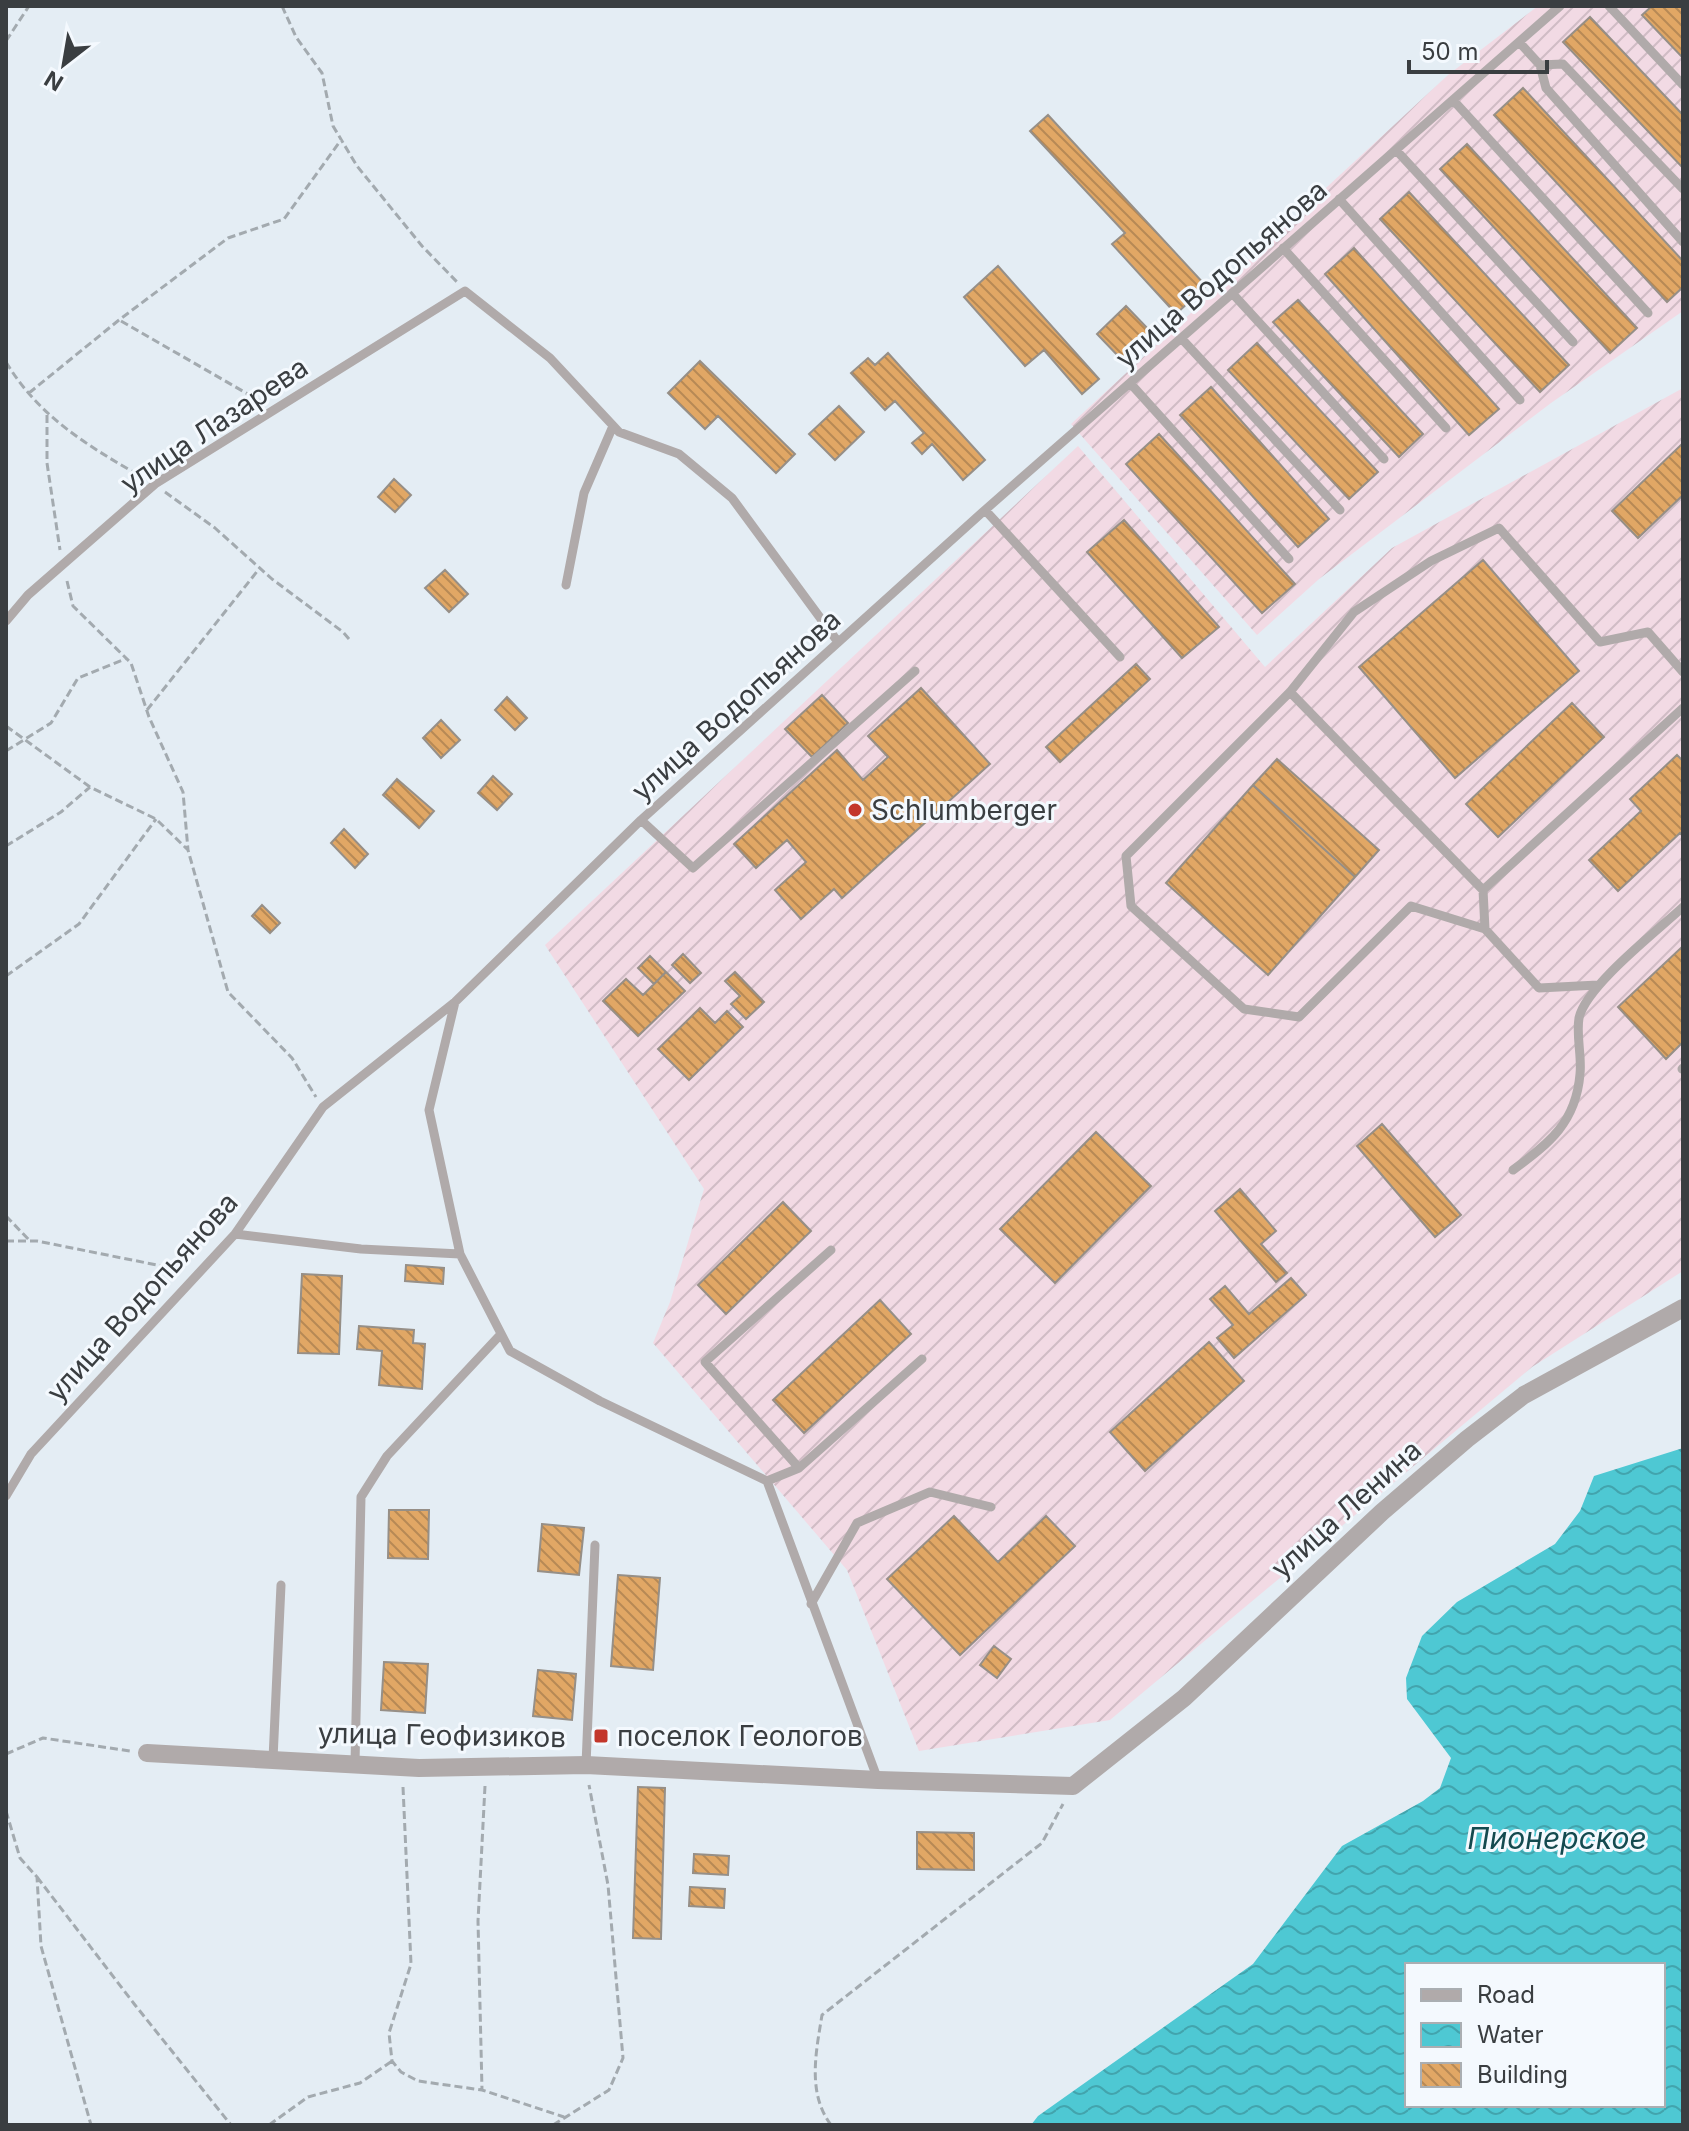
<svg xmlns="http://www.w3.org/2000/svg" width="1689" height="2131" font-family="Inter,sans-serif">
  <defs>
    <pattern id="industrial-furrows" width="10" height="10" patternUnits="userSpaceOnUse" patternTransform="scale(2)"><rect width="10" height="10" fill="#f2dae4"/><path d="M-1 1l2-2M0 10L10 0M9 11l2-2" fill="none" stroke="#d0bcc5"/></pattern>
    <pattern id="water-waves" width="16" height="10" patternUnits="userSpaceOnUse" patternTransform="scale(2)"><rect width="16" height="10" fill="#4ec8d3"/><path d="M0 5q4-4 8 0t8 0" fill="none" stroke="#42a4ad"/></pattern>
    <pattern id="building-back-hatch" width="6" height="6" patternUnits="userSpaceOnUse" patternTransform="scale(2)"><rect width="6" height="6" fill="#e1a765"/><path d="M-1 5l2 2M0 0l6 6M5-1l2 2" fill="none" stroke="#b78955"/></pattern>
  </defs>
  <rect width="100%" height="100%" fill="#e4edf4"/>
  <path fill="url(#industrial-furrows)" d="M 1538,6 L 1683,6 L 1683,311 L 1551,403 L 1319,579 L 1257,635 L 1071,424 L 1448,75 Z
    M 1683,388 L 1683,1271 L 1532,1367 L 1110,1720 L 919,1751 L 847,1570 L 653,1343 L 670,1302 L 704,1189 L 545,945 L 1078,446 L 1265,667 L 1392,548 Z"/>
  <path fill="url(#water-waves)" fill-rule="evenodd" d="M 1683,1448 L 1683,2125 L 1031,2125 L 1038,2116 L 1253,1964 L 1342,1846 L 1423,1801 L 1440,1788 L 1451,1758 L 1407,1699 L 1406,1678 L 1422,1636 L 1457,1602 L 1555,1544 L 1580,1511 L 1594,1476 ZM 1407,1965 L 1663,1965 L 1663,2105 L 1407,2105 Z"/>
  <path fill="url(#building-back-hatch)" stroke="#968f87" stroke-width="2" d="M 1652,6 L 1680,6 L 1683,9 L 1683,58 L 1642,15 Z
    M 1590,17 L 1683,115 L 1683,168 L 1563,42 Z
    M 1523,88 L 1683,261 L 1683,287 L 1667,302 L 1494,115 Z
    M 1048,115 L 1206,286 L 1176,314 L 1112,244 L 1125,233 L 1030,131 Z
    M 1467,144 L 1637,328 L 1610,353 L 1440,169 Z
    M 1409,192 L 1569,365 L 1540,392 L 1380,219 Z
    M 1354,248 L 1499,409 L 1469,435 L 1325,274 Z
    M 998,266 L 1099,379 L 1082,394 L 1044,350 L 1025,366 L 964,297 Z
    M 1298,300 L 1423,434 L 1399,457 L 1273,322 Z
    M 1126,306 L 1151,332 L 1122,360 L 1097,334 Z
    M 1257,343 L 1378,472 L 1349,499 L 1228,370 Z
    M 888,353 L 985,460 L 963,480 L 932,444 L 922,454 L 912,443 L 924,433 L 895,401 L 885,410 L 851,373 L 868,358 L 875,365 Z
    M 700,361 L 795,454 L 776,473 L 718,416 L 705,429 L 668,393 Z
    M 1211,387 L 1329,519 L 1298,547 L 1180,415 Z
    M 839,406 L 864,432 L 835,460 L 809,434 Z
    M 1159,434 L 1295,584 L 1262,613 L 1126,464 Z
    M 1683,443 L 1683,495 L 1638,538 L 1612,511 Z
    M 394,479 L 411,495 L 395,512 L 378,497 Z
    M 1124,520 L 1219,627 L 1182,658 L 1087,552 Z
    M 1483,560 L 1579,671 L 1455,778 L 1359,667 Z
    M 445,570 L 468,594 L 449,612 L 425,588 Z
    M 1136,664 L 1150,679 L 1060,762 L 1046,747 Z
    M 921,688 L 990,764 L 842,898 L 834,889 L 801,919 L 775,890 L 806,862 L 787,840 L 756,868 L 734,844 L 837,750 L 863,780 L 888,757 L 868,736 Z
    M 822,695 L 848,723 L 812,757 L 785,729 Z
    M 507,697 L 527,718 L 515,730 L 495,710 Z
    M 1572,703 L 1604,737 L 1498,837 L 1466,804 Z
    M 441,720 L 460,740 L 441,758 L 423,738 Z
    M 1677,755 L 1683,761 L 1683,836 L 1680,833 L 1618,891 L 1589,860 L 1641,811 L 1630,799 Z
    M 1277,759 L 1379,850 L 1355,877 L 1253,785 Z
    M 493,776 L 512,794 L 497,810 L 478,793 Z
    M 397,779 L 434,811 L 419,828 L 383,795 Z
    M 1253,785 L 1355,877 L 1268,975 L 1166,883 Z
    M 344,829 L 368,854 L 355,868 L 331,843 Z
    M 262,905 L 280,923 L 270,933 L 252,916 Z
    M 1683,946 L 1683,1042 L 1666,1059 L 1618,1007 Z
    M 683,954 L 701,973 L 690,983 L 672,965 Z
    M 650,956 L 666,972 L 654,984 L 638,968 Z
    M 666,972 L 685,991 L 638,1036 L 603,1001 L 626,979 L 643,995 Z
    M 735,972 L 764,1002 L 746,1019 L 731,1004 L 740,996 L 725,981 Z
    M 700,1008 L 715,1023 L 727,1011 L 743,1027 L 689,1080 L 658,1049 Z
    M 1382,1124 L 1461,1215 L 1435,1237 L 1357,1146 Z
    M 1096,1132 L 1151,1186 L 1055,1283 L 1000,1229 Z
    M 1240,1189 L 1276,1231 L 1261,1244 L 1287,1273 L 1276,1282 L 1215,1211 Z
    M 783,1202 L 811,1231 L 726,1314 L 698,1285 Z
    M 406,1265 L 444,1268 L 443,1284 L 405,1281 Z
    M 302,1274 L 342,1276 L 339,1354 L 298,1353 Z
    M 1291,1278 L 1306,1295 L 1234,1358 L 1217,1338 L 1233,1325 L 1210,1299 L 1225,1286 L 1249,1314 Z
    M 880,1300 L 911,1334 L 804,1433 L 773,1400 Z
    M 359,1326 L 414,1330 L 413,1343 L 425,1344 L 422,1389 L 379,1385 L 382,1351 L 357,1349 Z
    M 1209,1342 L 1244,1381 L 1145,1471 L 1110,1432 Z
    M 389,1510 L 429,1510 L 428,1559 L 388,1558 Z
    M 954,1516 L 998,1562 L 1046,1516 L 1075,1546 L 960,1655 L 887,1579 Z
    M 542,1524 L 584,1528 L 579,1575 L 538,1571 Z
    M 618,1575 L 660,1578 L 653,1670 L 611,1666 Z
    M 994,1646 L 1011,1659 L 997,1678 L 980,1665 Z
    M 384,1662 L 428,1664 L 425,1713 L 381,1710 Z
    M 538,1670 L 576,1674 L 572,1720 L 533,1716 Z
    M 638,1787 L 665,1788 L 661,1939 L 633,1938 Z
    M 917,1832 L 974,1833 L 974,1870 L 917,1869 Z
    M 694,1854 L 729,1856 L 728,1875 L 693,1873 Z
    M 690,1887 L 725,1889 L 724,1908 L 689,1906 Z"/>
  <g fill="none" stroke-linecap="round" stroke-linejoin="round">
    <path stroke="#a3aaaf" stroke-width="3" stroke-dasharray="8 4" stroke-linecap="butt" d="M 282,6 L 296,37 L 322,73 L 333,126 L 357,166 L 422,246 L 457,282
      M 6,41 L 29,6
      M 121,321 L 260,401
      M 6,362 C 39,417 88,446 142,477
      M 29,393 L 119,320 L 228,238 L 284,219 L 341,140
      M 47,415 L 47,463 L 60,550
      M 165,492 L 215,528 L 272,579 L 343,632 L 349,639
      M 67,581 L 73,606 L 131,663 L 149,717 L 183,792 L 188,850
      M 147,710 L 259,569
      M 6,726 L 90,787 L 156,819 L 188,850 L 228,992 L 292,1058 L 316,1097
      M 6,751 L 51,723 L 78,678 L 125,659
      M 6,846 L 61,812 L 90,787
      M 6,976 L 79,924 L 156,819
      M 6,1216 L 30,1241
      M 6,1241 L 37,1241 L 182,1270
      M 6,1754 L 43,1738 L 130,1751
      M 485,1786 L 478,1921 L 482,2090 L 564,2117
      M 403,1787 L 411,1964 L 389,2033 L 392,2061 L 401,2072 L 418,2081 L 482,2090
      M 6,1811 L 20,1858 L 37,1877 L 41,1946 L 91,2125
      M 37,1877 L 135,2005 L 231,2125
      M 269,2125 L 308,2097 L 360,2083 L 392,2061
      M 553,2125 L 609,2090 L 623,2058 L 608,1885 L 589,1785
      M 831,2125 C 807,2093 816,2052 822,2015 L 1042,1843 L 1063,1804"/>
    <path stroke="#b0aaaa" stroke-width="9" d="M 1609,6 L 1683,85
      M 1519,42 L 1540,65 L 1546,88 L 1683,242
      M 1540,65 L 1563,64 L 1683,189
      M 1453,100 L 1648,313
      M 1396,150 L 1573,342
      M 1339,199 L 1520,400
      M 1283,248 L 1446,428
      M 1232,293 L 1384,459
      M 1181,338 L 1340,510
      M 1130,383 L 1289,559
      M 985,510 L 1120,657
      M 566,585 L 584,493 L 613,426
      M 6,621 L 28,595 L 155,484 L 465,291 L 550,358 L 619,432 L 679,454 L 732,498 L 838,642
      M 1290,692 L 1483,890 L 1485,929 L 1539,988 L 1598,985
      M 641,820 L 693,868 L 915,671
      M 1483,890 L 1683,708
      M 1485,929 L 1411,906 L 1299,1017 L 1244,1009 L 1131,906 L 1126,856 L 1290,692 L 1354,612 L 1431,561 L 1499,528 L 1600,642 L 1648,632 L 1683,672
      M 455,1002 L 429,1110 L 460,1254 L 510,1351 L 600,1401 L 767,1481
      M 1682,1069 L 1683,1068
      M 1513,1170 C 1550,1143 1576,1122 1580,1074 C 1582,1056 1576,1036 1579,1018 C 1586,986 1657,931 1683,907
      M 235,1234 L 361,1249 L 460,1254
      M 799,1468 L 922,1359
      M 767,1481 L 799,1468 L 705,1362 L 831,1250
      M 767,1481 L 878,1780
      M 6,1496 L 31,1454 L 235,1234 L 323,1107 L 455,1002 L 641,820 L 985,510 L 1560,6
      M 811,1604 L 857,1523 L 930,1492 L 991,1507
      M 273,1759 L 281,1585
      M 355,1763 L 361,1497 L 387,1456 L 501,1334
      M 586,1765 L 595,1545"/>
    <path stroke="#b0aaaa" stroke-width="18" d="M 147,1753 L 419,1768 L 586,1765 L 878,1780 L 1073,1786 L 1184,1698 L 1382,1512 L 1467,1439 L 1524,1395 L 1683,1308"/>
  </g>
  <g fill="#c3362b" stroke="#f4f9fe" stroke-width="3">
    <circle cx="855" cy="810" r="8"/>
    <rect x="593" y="1728" width="16" height="16" rx="4"/>
  </g>
  <g text-anchor="middle" dominant-baseline="central" stroke-width="6" stroke-linejoin="round" paint-order="stroke">
    <g font-size="28" fill="#3a3e41" stroke="#f4f9fe">
      <text transform="translate(1221 274) rotate(-41)">улица Водопьянова</text>
      <text transform="translate(214 425) rotate(-34)">улица Лазарева</text>
      <text transform="translate(736 705) rotate(-42)">улица Водопьянова</text>
      <text transform="translate(142 1297) rotate(-48)">улица Водопьянова</text>
      <text transform="translate(1346 1509) rotate(-42)">улица Ленина</text>
      <text transform="translate(442 1735) rotate(1)">улица Геофизиков</text>
    </g>
    <g font-size="28" fill="#3a3e41" stroke="#f4f9fe" text-anchor="start">
      <text x="871" y="810">Schlumberger</text>
      <text x="617" y="1736">поселок Геологов</text>
    </g>
    <g font-size="30" font-style="italic" fill="#144a4f" stroke="#f4f9fe">
      <text x="1557" y="1838">Пионерское</text>
    </g>
  </g>
  <rect width="1689" height="2131" fill="none" stroke="#3a3e41" stroke-width="16"/>
  <rect x="1405" y="1963" width="260" height="144" fill="#f4f9fe" stroke="#aaaeb2" stroke-width="2"/>
  <rect x="1421" y="1989" width="40" height="12" fill="#b0aaaa" stroke="#aaaeb2" stroke-width="2"/>
  <text x="1477" y="2003" font-size="24" fill="#3a3e41">Road</text>
  <rect x="1421" y="2023" width="40" height="24" fill="url(#water-waves)" stroke="#aaaeb2" stroke-width="2"/>
  <text x="1477" y="2043" font-size="24" fill="#3a3e41">Water</text>
  <rect x="1421" y="2063" width="40" height="24" fill="url(#building-back-hatch)" stroke="#aaaeb2" stroke-width="2"/>
  <text x="1477" y="2083" font-size="24" fill="#3a3e41">Building</text>
  <g transform="translate(64 64) rotate(211)" stroke="#f4f9fe" stroke-width="6" paint-order="stroke">
  <path d="M0-6L14 30L0 20L-14 30Z" fill="#3a3e41"/>
  <text y="-12" font-size="22" font-weight="bold" text-anchor="middle" fill="#3a3e41">N</text>
  </g>
  <path d="M1409 60v12h138v-12" fill="none" stroke="#3a3e41" stroke-width="4"/>
  <text x="1421" y="60" font-size="24" fill="#3a3e41" stroke="#f4f9fe" stroke-width="6" paint-order="stroke">50 m</text>
</svg>
